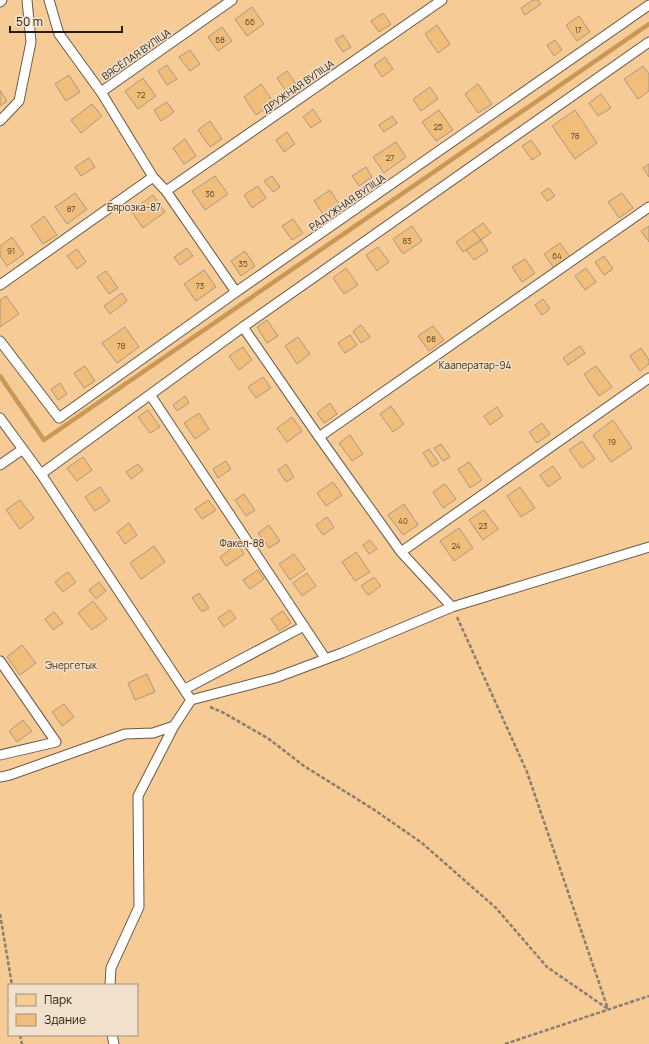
<svg xmlns="http://www.w3.org/2000/svg" width="649" height="1044" font-family="Manrope,sans-serif">
  <rect width="100%" height="100%" fill="#f1e0cb"/>
  <path fill="#f6cb95" fill-rule="evenodd" d="M 0,0 L 649,0 L 649,1044 L 0,1044 ZM 9,985 L 137,985 L 137,1035 L 9,1035 Z"/>
  <g fill="none" stroke-linecap="round" stroke-linejoin="round">
    <path stroke="#c99857" stroke-width="4.5" d="M 0,376 L 44,440 L 649,24"/>
  </g>
  <path fill="#f0bd7b" stroke="#a99986" d="M 533,0 L 538,0 L 541,4 L 525,15 L 521,8 Z
    M 252,7 L 264,24 L 247,36 L 235,19 Z
    M 383,13 L 391,24 L 379,32 L 371,21 Z
    M 579,16 L 590,32 L 577,41 L 566,25 Z
    M 437,25 L 450,44 L 438,53 L 425,34 Z
    M 222,27 L 232,41 L 218,51 L 208,37 Z
    M 343,35 L 351,47 L 343,52 L 335,40 Z
    M 555,40 L 562,50 L 554,56 L 547,45 Z
    M 190,50 L 200,64 L 190,71 L 179,57 Z
    M 385,57 L 393,69 L 382,77 L 374,65 Z
    M 167,65 L 177,79 L 167,85 L 158,71 Z
    M 643,66 L 649,74 L 649,91 L 638,99 L 624,79 Z
    M 287,71 L 298,87 L 288,94 L 277,78 Z
    M 69,75 L 80,92 L 66,101 L 55,84 Z
    M 143,78 L 156,96 L 138,109 L 125,91 Z
    M 261,84 L 274,103 L 256,115 L 244,97 Z
    M 478,84 L 492,104 L 478,113 L 465,94 Z
    M 430,87 L 438,99 L 421,111 L 413,99 Z
    M 0,90 L 7,101 L 0,106 Z
    M 601,94 L 611,108 L 598,116 L 589,103 Z
    M 167,102 L 174,112 L 161,121 L 154,110 Z
    M 92,104 L 102,116 L 81,133 L 71,120 Z
    M 313,109 L 321,121 L 311,128 L 303,117 Z
    M 439,110 L 453,130 L 436,141 L 422,122 Z
    M 575,110 L 597,143 L 575,159 L 552,126 Z
    M 392,116 L 397,123 L 384,132 L 379,125 Z
    M 210,121 L 222,139 L 210,147 L 198,130 Z
    M 287,132 L 295,144 L 284,152 L 276,140 Z
    M 185,139 L 196,156 L 184,164 L 173,148 Z
    M 531,140 L 541,154 L 532,160 L 522,146 Z
    M 396,142 L 406,157 L 384,173 L 373,157 Z
    M 89,158 L 95,167 L 81,176 L 75,167 Z
    M 649,164 L 649,177 L 643,168 Z
    M 366,167 L 372,177 L 359,186 L 352,176 Z
    M 215,176 L 228,194 L 205,210 L 192,191 Z
    M 272,176 L 280,187 L 273,192 L 264,181 Z
    M 258,186 L 266,198 L 252,208 L 244,195 Z
    M 549,188 L 555,196 L 547,201 L 541,193 Z
    M 330,190 L 339,204 L 324,215 L 314,201 Z
    M 75,193 L 87,209 L 67,224 L 55,207 Z
    M 622,193 L 633,208 L 619,218 L 608,202 Z
    M 153,195 L 165,212 L 143,228 L 131,211 Z
    M 44,216 L 57,235 L 43,244 L 31,226 Z
    M 293,219 L 303,233 L 292,240 L 282,226 Z
    M 483,223 L 491,233 L 481,240 L 473,230 Z
    M 412,226 L 422,241 L 403,254 L 393,239 Z
    M 649,226 L 649,242 L 641,231 Z
    M 473,230 L 481,240 L 463,252 L 456,242 Z
    M 12,237 L 24,254 L 7,266 L 0,256 L 0,246 Z
    M 481,240 L 488,251 L 474,260 L 466,250 Z
    M 560,243 L 570,257 L 554,268 L 544,254 Z
    M 378,247 L 389,262 L 377,271 L 366,255 Z
    M 187,248 L 193,256 L 180,265 L 174,257 Z
    M 77,249 L 86,262 L 77,269 L 67,256 Z
    M 245,251 L 255,266 L 241,276 L 231,261 Z
    M 604,256 L 613,269 L 604,275 L 595,262 Z
    M 525,259 L 535,273 L 522,282 L 512,267 Z
    M 346,268 L 358,285 L 344,294 L 333,278 Z
    M 586,268 L 596,282 L 585,290 L 575,276 Z
    M 204,270 L 216,287 L 196,301 L 184,284 Z
    M 106,271 L 118,288 L 109,294 L 97,277 Z
    M 122,293 L 127,301 L 110,314 L 104,306 Z
    M 6,296 L 19,314 L 0,327 L 0,300 Z
    M 543,299 L 550,309 L 542,315 L 535,305 Z
    M 267,320 L 278,336 L 267,343 L 257,327 Z
    M 361,325 L 370,337 L 361,343 L 353,331 Z
    M 433,326 L 444,340 L 429,351 L 418,336 Z
    M 125,327 L 139,347 L 117,363 L 102,343 Z
    M 350,335 L 357,345 L 345,353 L 338,343 Z
    M 298,337 L 310,354 L 297,364 L 285,346 Z
    M 580,346 L 585,353 L 568,365 L 563,358 Z
    M 243,347 L 252,360 L 239,370 L 229,356 Z
    M 641,348 L 649,360 L 649,364 L 640,371 L 630,356 Z
    M 85,366 L 95,381 L 84,388 L 74,373 Z
    M 596,366 L 612,387 L 599,396 L 584,374 Z
    M 263,377 L 271,388 L 256,398 L 248,387 Z
    M 60,383 L 67,394 L 58,400 L 51,389 Z
    M 185,396 L 189,403 L 177,411 L 173,405 Z
    M 330,403 L 337,414 L 324,423 L 317,413 Z
    M 391,406 L 404,424 L 393,432 L 380,414 Z
    M 497,407 L 503,416 L 490,425 L 484,416 Z
    M 148,410 L 160,427 L 150,433 L 138,417 Z
    M 199,413 L 209,429 L 195,439 L 184,423 Z
    M 292,417 L 302,431 L 287,442 L 277,428 Z
    M 613,420 L 632,448 L 611,462 L 593,435 Z
    M 542,423 L 550,434 L 537,443 L 529,432 Z
    M 350,435 L 363,454 L 352,461 L 339,443 Z
    M 582,441 L 595,459 L 582,468 L 569,450 Z
    M 441,444 L 450,457 L 443,461 L 434,448 Z
    M 429,449 L 439,463 L 432,467 L 423,453 Z
    M 83,457 L 92,470 L 77,481 L 67,468 Z
    M 226,461 L 231,469 L 218,478 L 213,469 Z
    M 469,462 L 482,480 L 470,488 L 458,469 Z
    M 138,464 L 143,470 L 131,479 L 126,472 Z
    M 286,464 L 294,477 L 286,482 L 278,470 Z
    M 553,466 L 561,478 L 548,487 L 540,475 Z
    M 333,482 L 342,495 L 326,506 L 317,493 Z
    M 445,484 L 456,499 L 443,508 L 433,492 Z
    M 100,487 L 110,501 L 95,511 L 85,497 Z
    M 520,487 L 535,508 L 521,517 L 507,496 Z
    M 244,494 L 255,510 L 246,516 L 235,500 Z
    M 20,500 L 34,518 L 20,529 L 6,510 Z
    M 208,500 L 216,510 L 202,519 L 195,509 Z
    M 404,504 L 418,525 L 403,535 L 388,515 Z
    M 484,510 L 498,529 L 483,540 L 469,520 Z
    M 327,517 L 334,527 L 323,535 L 316,525 Z
    M 129,523 L 137,535 L 125,544 L 117,532 Z
    M 269,525 L 280,541 L 269,548 L 258,533 Z
    M 459,528 L 473,548 L 454,561 L 440,541 Z
    M 370,540 L 377,549 L 369,554 L 363,545 Z
    M 238,544 L 244,554 L 226,566 L 220,557 Z
    M 154,546 L 165,562 L 141,579 L 130,563 Z
    M 356,552 L 370,572 L 355,581 L 342,562 Z
    M 294,554 L 305,569 L 290,580 L 279,564 Z
    M 258,570 L 264,579 L 250,589 L 243,580 Z
    M 68,572 L 76,582 L 63,592 L 55,582 Z
    M 307,573 L 316,586 L 302,596 L 293,583 Z
    M 374,577 L 381,586 L 368,595 L 361,586 Z
    M 99,582 L 106,591 L 96,599 L 89,590 Z
    M 199,593 L 209,608 L 202,612 L 192,598 Z
    M 93,601 L 107,619 L 92,630 L 78,613 Z
    M 230,610 L 236,618 L 224,627 L 218,618 Z
    M 283,611 L 291,623 L 279,631 L 271,619 Z
    M 54,612 L 63,623 L 53,630 L 45,619 Z
    M 22,645 L 36,663 L 20,675 L 7,657 Z
    M 147,674 L 155,692 L 135,700 L 128,683 Z
    M 64,704 L 74,717 L 62,726 L 52,712 Z
    M 23,720 L 32,731 L 17,742 L 9,731 Z"/>
  <g fill="none" stroke-linecap="round" stroke-linejoin="round">
    <g stroke="#695a49" stroke-width="11">
      <path id="lane" d="M 49,0 L 59,34 L 101,92 L 232,0
        M 0,2 L 2,0
        M 101,92 L 153,177 L 166,191 L 236,292
        M 0,121 L 19,101 L 31,42 L 27,0
        M 166,191 L 442,0
        M 0,285 L 153,177
        M 243,327 L 649,42
        M 0,341 L 59,418 L 236,292 L 649,5
        M 151,396 L 325,658
        M 0,418 L 41,474 L 243,327 L 319,437 L 401,552 L 452,607
        M 319,437 L 649,207
        M 0,465 L 23,449
        M 41,474 L 191,700
        M 401,552 L 649,378
        M 0,661 L 56,742 L 0,755
        M 185,689 L 304,626
        M 0,777 L 10,775 L 125,734 L 153,733 L 174,726 L 191,700 L 275,678 L 342,653 L 452,607 L 649,547
        M 110,985 L 111,968 L 139,907 L 138,796 L 174,726
        M 112,1035 L 114,1044"/>
    </g>
    <path stroke="#8a7e70" stroke-width="2.5" stroke-dasharray="4 2" stroke-linecap="butt" d="M 457,617 L 527,772 L 608,1009
      M 210,707 L 224,713 L 269,739 L 304,766 L 373,809 L 422,843 L 496,908 L 547,967 L 608,1009
      M 0,914 L 12,985
      M 20,1035 L 22,1044
      M 505,1044 L 649,996"/>
    <use href="#lane" stroke="#fff" stroke-width="9"/>
  </g>
  <g text-anchor="middle" dominant-baseline="central" stroke-width="3" stroke-linejoin="round" paint-order="stroke">
    <g font-size="8" fill="#56452e">
      <text x="250" y="21">66</text>
      <text x="578" y="29">17</text>
      <text x="220" y="39">68</text>
      <text x="141" y="94">72</text>
      <text x="438" y="126">25</text>
      <text x="575" y="135">78</text>
      <text x="390" y="157">27</text>
      <text x="210" y="193">36</text>
      <text x="71" y="208">87</text>
      <text x="407" y="240">83</text>
      <text x="11" y="250">91</text>
      <text x="557" y="255">64</text>
      <text x="243" y="263">35</text>
      <text x="200" y="285">73</text>
      <text x="431" y="338">68</text>
      <text x="121" y="345">78</text>
      <text x="612" y="441">19</text>
      <text x="403" y="520">40</text>
      <text x="483" y="525">23</text>
      <text x="456" y="545">24</text>
    </g>
    <g font-size="10" fill="#231d15" stroke="#f1e0cb">
      <text transform="translate(136 54) rotate(-35)">ВЯСЁЛАЯ ВУЛІЦА</text>
      <text transform="translate(298 86) rotate(-35)">ДРУЖНАЯ ВУЛІЦА</text>
      <text transform="translate(347 202) rotate(-35)">РАДУЖНАЯ ВУЛІЦА</text>
    </g>
    <g font-size="10" fill="#422d10" stroke="#f1e0cb">
      <text x="134" y="207">Бярозка-87</text>
      <text x="475" y="365">Кааператар-94</text>
      <text x="242" y="543">Факел-88</text>
      <text x="71" y="665">Энергетык</text>
    </g>
  </g>
  <rect x="8" y="984" width="130" height="52" fill="#f1e0cb" stroke="#9f9282"/>
  <rect x="16" y="994" width="20" height="12" fill="#f6cb95" stroke="#9f9282"/>
  <text x="44" y="1004" font-size="12" fill="#231d15">Парк</text>
  <rect x="16" y="1014" width="20" height="12" fill="#f0bd7b" stroke="#9f9282"/>
  <text x="44" y="1024" font-size="12" fill="#231d15">Здание</text>
  <path d="M10 26v6h112v-6" fill="none" stroke="#231d15" stroke-width="2"/>
  <text x="16" y="26" font-size="12" fill="#231d15" stroke="#f1e0cb" stroke-width="3" paint-order="stroke">50 m</text>
</svg>
